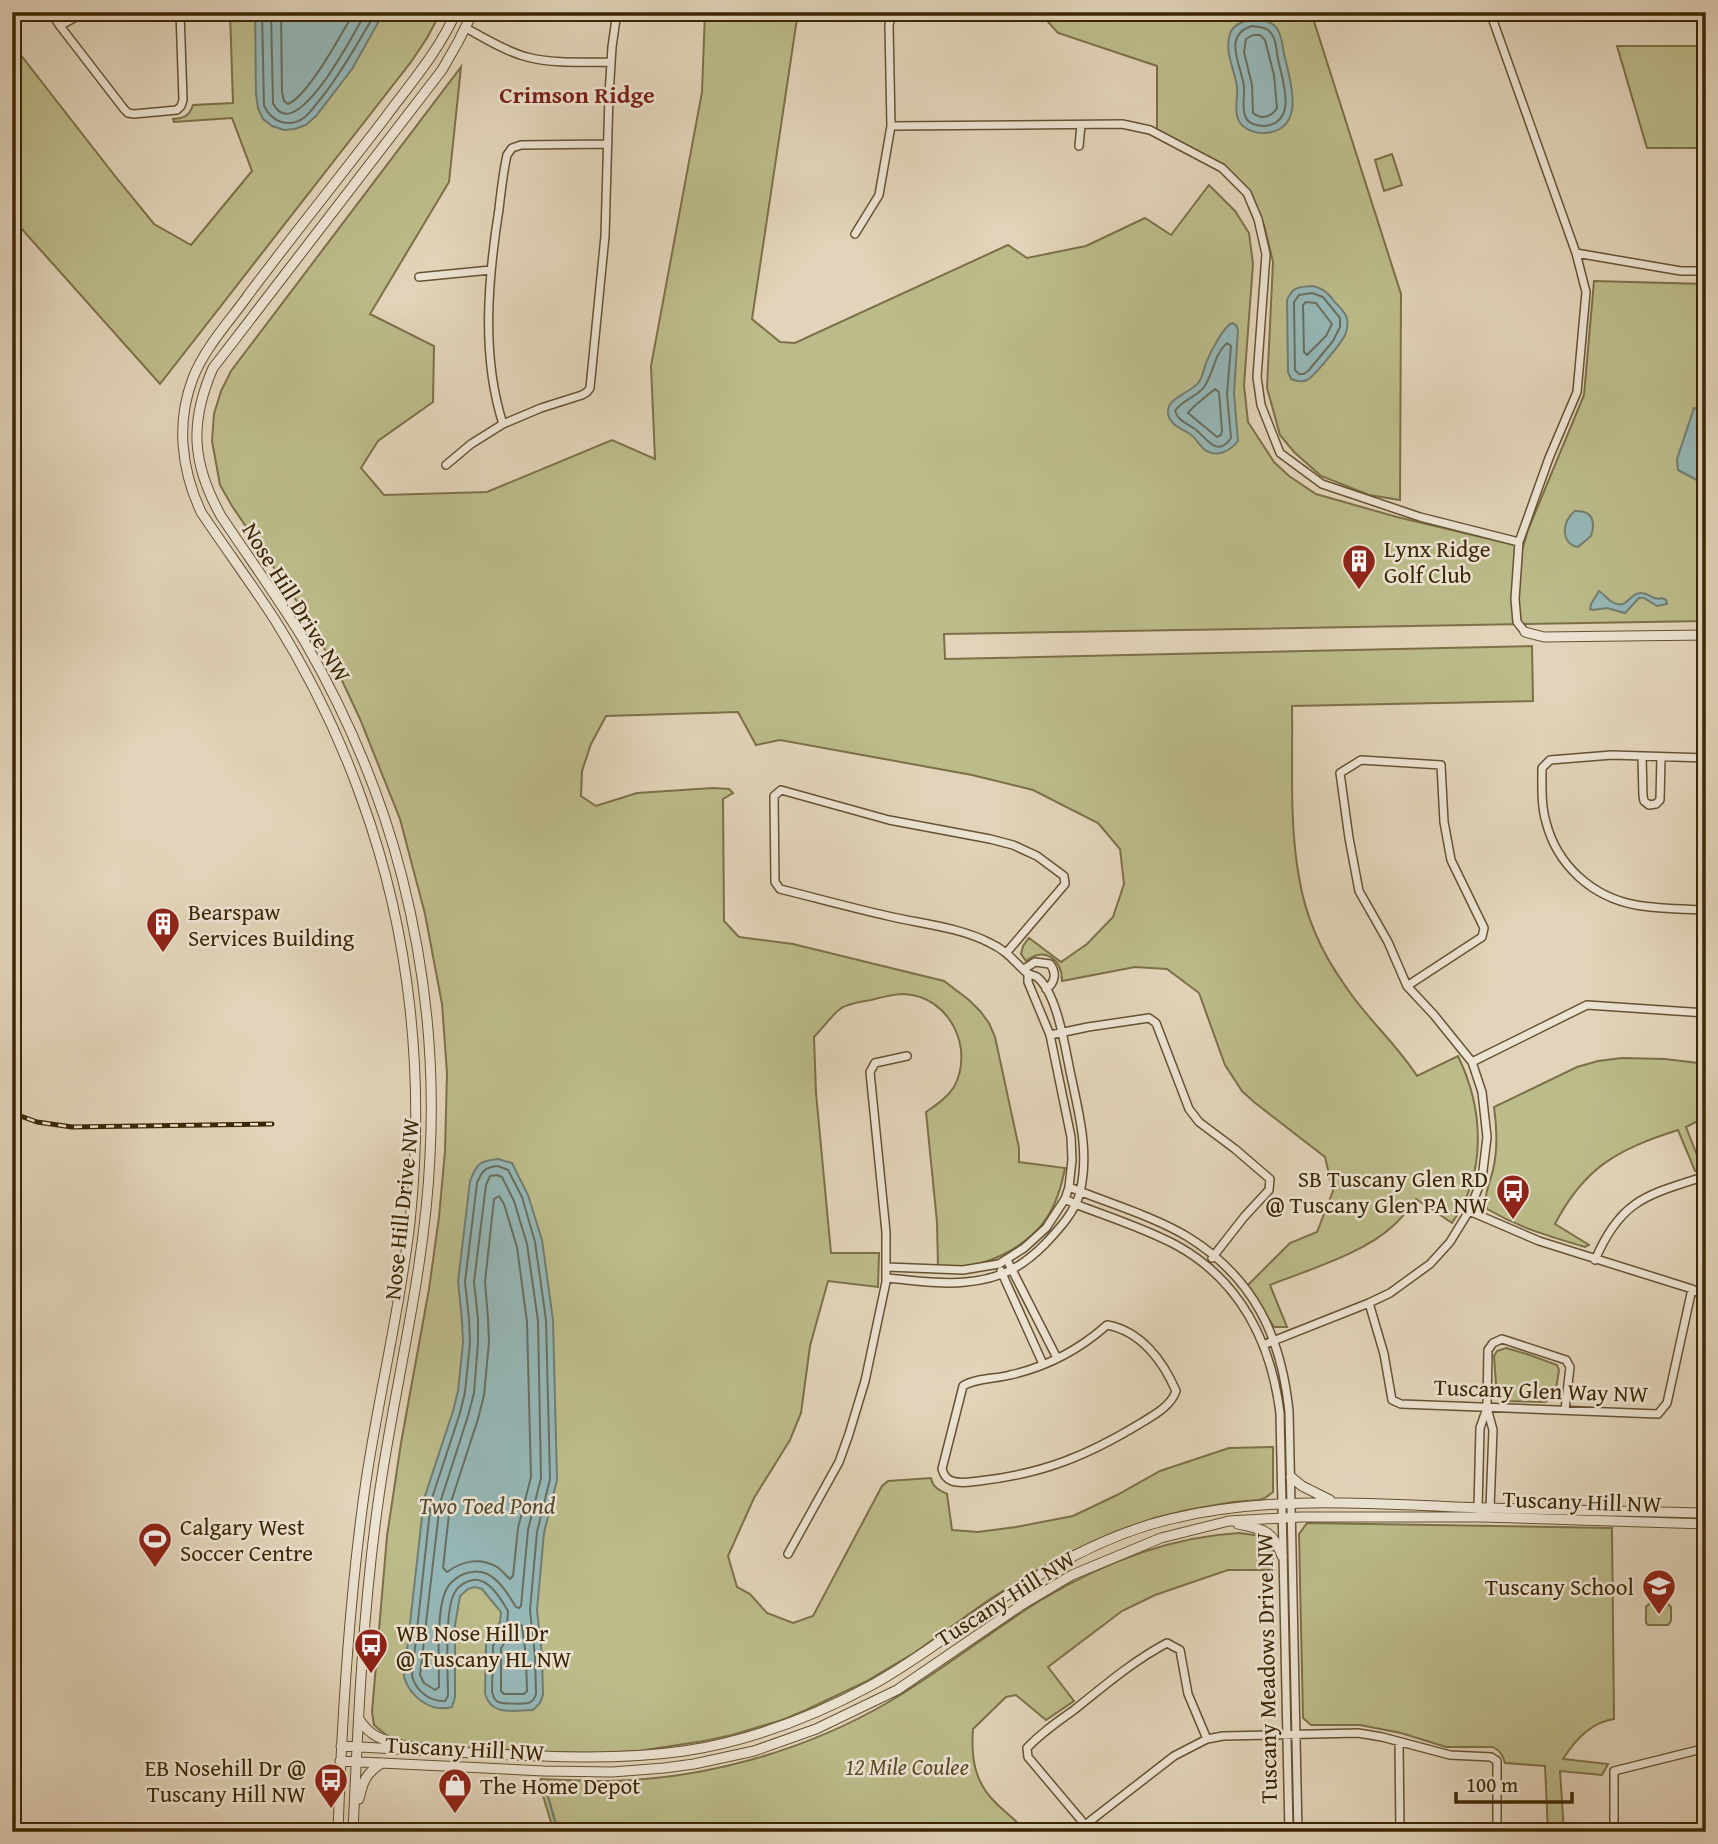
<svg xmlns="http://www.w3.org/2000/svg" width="1718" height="1844" font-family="'Gentium Book Plus',serif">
  <rect width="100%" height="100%" fill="#e2d4ba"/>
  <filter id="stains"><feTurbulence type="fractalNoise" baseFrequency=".00286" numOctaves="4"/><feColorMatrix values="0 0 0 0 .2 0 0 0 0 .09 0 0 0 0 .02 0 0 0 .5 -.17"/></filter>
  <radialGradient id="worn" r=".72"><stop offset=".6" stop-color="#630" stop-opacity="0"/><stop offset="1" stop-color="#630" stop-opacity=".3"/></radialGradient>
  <path fill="#bcbb8a" stroke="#7c7047" stroke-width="2" d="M 230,12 L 441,12 L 427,38 L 411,62 L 160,384 L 12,218 L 12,40 L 20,54 L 115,176 L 154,224 L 191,245 L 252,171 L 232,118 L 174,122 L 173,119 C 185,118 189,116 193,105 L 233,103 Z
    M 705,12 L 798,12 L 752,319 L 780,342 L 795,343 L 1008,245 L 1027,258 L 1086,246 L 1145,218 L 1171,235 L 1209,185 L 1235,211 L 1249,233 L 1253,264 L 1244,385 L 1248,422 L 1274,462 L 1289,476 L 1316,494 L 1397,517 L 1523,547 L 1528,530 L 1584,395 L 1594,281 L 1706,284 L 1706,621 L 944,634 L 945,659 L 1532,646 L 1533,701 L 1292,706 C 1293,762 1289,822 1299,877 C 1305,915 1322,953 1344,984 C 1365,1017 1396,1043 1417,1076 L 1458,1056 C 1484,1110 1487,1173 1452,1223 L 1416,1199 C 1409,1208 1403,1217 1394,1225 C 1365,1253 1308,1270 1270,1285 L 1287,1327 L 1274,1327 L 1247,1286 L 1290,1243 L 1317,1232 L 1333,1191 L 1325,1157 L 1254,1102 L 1242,1091 L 1225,1065 L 1199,993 L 1167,969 L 1135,967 L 1062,981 C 1062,960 1045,946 1026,961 L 1021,954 L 1023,946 L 1029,938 L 1061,962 L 1087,944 L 1113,917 L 1124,884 L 1120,849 L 1098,823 L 1033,790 L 972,775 L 780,740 L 756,745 L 738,712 L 606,716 L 591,744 L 582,771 L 581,796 L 596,806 L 637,793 L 713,788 L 729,789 L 733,793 L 723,799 L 724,921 L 739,937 L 793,944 L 944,981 L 969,1000 L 980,1011 L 989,1023 L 995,1037 L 1019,1148 L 1019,1162 L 1065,1168 C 1061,1189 1054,1211 1040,1227 C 1020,1249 989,1265 959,1267 C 952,1268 945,1267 938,1267 L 937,1222 L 926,1112 C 936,1105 947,1098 954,1087 C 975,1048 949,996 904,994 C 893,994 882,997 871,1000 C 862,1002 848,1003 840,1009 C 831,1016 823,1028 814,1037 L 816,1093 L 831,1253 L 879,1253 L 878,1287 L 828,1281 L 810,1346 L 801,1413 L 790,1440 L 754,1498 L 728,1556 L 737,1587 L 750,1594 L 767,1613 L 793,1623 L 813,1616 L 882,1486 L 888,1481 L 931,1478 C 933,1488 939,1490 947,1494 L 952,1530 L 978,1532 L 1016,1527 L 1073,1516 L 1117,1495 L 1160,1471 L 1229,1448 L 1273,1447 L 1273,1492 L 1265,1498 L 1259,1500 L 1233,1502 L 1187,1510 L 1154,1518 L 1115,1532 L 1067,1554 L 1028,1575 L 990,1599 L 914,1653 L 865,1682 L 806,1710 L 782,1720 L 732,1735 L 704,1741 L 639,1751 L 600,1753 L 546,1752 L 453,1747 L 392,1740 L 374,1725 L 372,1712 L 387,1536 L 401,1443 L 429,1289 L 439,1217 L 445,1151 L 447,1073 L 442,1004 L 425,914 L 400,819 L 360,719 L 338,672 L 296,600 L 232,506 L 220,485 L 212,441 L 214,414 L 221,391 L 231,371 L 461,67 L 449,182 L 370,314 L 434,346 L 433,402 L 378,441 L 361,468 L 384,495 L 487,492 L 612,440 L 655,459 L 651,366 L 702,92 Z
    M 1039,12 L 1311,12 L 1401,294 L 1400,500 L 1369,495 L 1321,476 L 1294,452 L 1280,435 L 1267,388 L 1273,262 L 1264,225 L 1251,196 L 1220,167 L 1157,131 L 1157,66 L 1058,33 Z
    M 1617,46 L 1706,46 L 1706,148 L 1647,148 Z
    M 1392,154 L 1402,185 L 1384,191 L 1375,160 Z
    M 1622,1058 L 1665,1059 L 1706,1064 L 1706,1117 L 1686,1127 L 1702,1168 L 1695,1171 L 1678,1130 C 1619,1149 1585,1166 1555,1224 L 1589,1245 L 1585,1247 C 1548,1236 1520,1228 1487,1209 C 1483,1195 1490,1183 1493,1170 C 1498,1149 1497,1128 1494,1107 L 1577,1067 L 1598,1061 Z
    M 1506,1348 L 1527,1354 L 1557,1365 L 1559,1370 L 1555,1396 L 1545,1402 L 1504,1401 L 1497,1397 L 1494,1356 L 1497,1351 Z
    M 1307,1523 L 1612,1528 L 1614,1719 C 1591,1722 1575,1740 1563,1759 L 1608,1764 L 1602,1775 L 1560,1771 L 1564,1832 L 1548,1832 L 1545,1766 L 1505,1763 C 1503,1755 1500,1751 1493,1747 L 1446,1747 L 1401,1733 L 1360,1725 L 1311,1725 L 1303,1718 L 1299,1534 Z
    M 1239,1533 L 1261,1536 L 1273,1548 L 1272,1570 L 1228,1570 L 1155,1595 L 1122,1611 L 1048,1667 L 1074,1701 L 1046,1720 L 1016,1695 L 1006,1697 L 973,1729 C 971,1756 974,1781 994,1801 C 1004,1812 1017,1820 1026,1832 L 554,1832 L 540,1786 L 541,1779 C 564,1780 587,1781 609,1781 C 705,1779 804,1751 887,1703 C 940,1672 988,1633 1041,1600 C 1101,1564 1168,1537 1239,1533 Z
    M 1649,1604 L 1668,1604 L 1671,1607 L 1671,1621 L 1668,1625 L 1648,1625 L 1646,1623 L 1646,1607 Z"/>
  <path fill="#96b7b7" stroke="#727d6f" stroke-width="2" d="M 255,12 L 384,12 L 352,69 L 316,116 L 306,125 L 295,129 L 284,130 L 272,126 L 263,119 L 258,108 L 256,94 Z
    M 1251,19 C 1260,20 1269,20 1276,27 C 1283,36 1282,47 1285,58 C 1291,83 1306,130 1265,133 C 1255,134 1242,129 1238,119 C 1234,109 1238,97 1237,87 C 1235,70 1224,52 1230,34 C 1233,24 1243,22 1251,19 Z
    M 1313,286 C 1324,289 1328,293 1334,301 C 1338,306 1346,312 1347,319 C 1348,323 1347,330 1345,335 C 1342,342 1313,378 1307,380 C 1302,382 1296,381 1291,379 L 1288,372 L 1287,300 C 1293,286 1299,287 1313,286 Z
    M 1232,323 L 1236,325 L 1238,330 L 1234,393 L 1238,441 C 1230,451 1217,458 1205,450 C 1199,445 1196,438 1190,434 C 1182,429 1168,424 1168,412 C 1167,398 1190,393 1198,383 C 1203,378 1203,370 1206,363 C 1210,353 1223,327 1232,323 Z
    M 1694,408 L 1700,410 C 1708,429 1691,450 1706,470 L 1706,485 L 1678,470 L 1677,459 Z
    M 1575,511 C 1592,510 1596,521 1591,536 L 1578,547 C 1560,544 1562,520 1575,511 Z
    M 1599,591 C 1604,594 1607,599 1612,602 C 1628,611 1629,592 1641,593 C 1650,593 1652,601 1662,598 L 1666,600 L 1667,604 L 1657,606 L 1644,598 L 1639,598 L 1625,613 L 1607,608 L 1593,610 L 1590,609 L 1591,604 Z
    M 498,1159 L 512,1163 L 528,1195 L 542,1240 L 553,1320 L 557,1480 L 544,1533 L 537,1610 L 542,1655 L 543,1695 L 540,1703 L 533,1710 C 514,1710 492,1717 485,1694 L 486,1643 L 500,1622 L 501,1612 L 482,1589 L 475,1587 L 468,1589 L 460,1596 L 455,1625 L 455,1697 L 452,1707 C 431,1713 410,1697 404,1677 L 424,1499 L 453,1411 L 458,1391 L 463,1343 L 462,1320 L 458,1282 L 470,1181 C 477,1163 480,1161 498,1159 Z"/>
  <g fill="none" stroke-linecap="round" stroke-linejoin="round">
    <path stroke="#686e5e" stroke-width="2" d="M 262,12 L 264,106 C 272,122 289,129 305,117 C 313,110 319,100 326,92 C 345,66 360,40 376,12
      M 271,12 L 273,103 C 295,150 356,29 366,12
      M 281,12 L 282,92 L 284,101 L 288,104 C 308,96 342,33 354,12
      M 1252,26 C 1259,27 1267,27 1271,33 C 1277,40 1276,50 1278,59 C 1282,79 1299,123 1264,126 C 1258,126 1249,124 1246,118 C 1241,108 1245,96 1244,86 C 1241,65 1222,35 1252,26 Z
      M 1253,35 L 1260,35 L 1265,40 L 1274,75 L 1277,108 C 1272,117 1261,120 1253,113 L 1252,85 L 1244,52 L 1246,39 Z
      M 1312,293 L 1323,297 L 1340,318 L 1340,327 L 1333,341 L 1309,370 L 1304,374 L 1299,374 L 1295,370 L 1294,302 L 1299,295 Z
      M 1306,302 L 1316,303 L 1332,324 L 1326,336 L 1307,355 L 1304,352 L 1303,305 Z
      M 1227,343 L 1231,346 L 1227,394 L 1231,438 C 1217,459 1206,437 1195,429 C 1187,423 1178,421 1175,411 C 1182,400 1197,397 1204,387 C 1214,373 1214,354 1227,343 Z
      M 1215,389 L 1219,392 L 1222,431 L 1221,435 L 1217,437 L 1188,413 C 1192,407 1209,394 1215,389 Z
      M 498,1166 L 508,1170 L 522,1197 L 535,1242 L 546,1320 L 550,1479 L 537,1532 L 530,1610 L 535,1656 L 536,1694 C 534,1699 534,1701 528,1703 C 524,1704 502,1704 498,1702 C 493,1699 494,1697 492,1692 L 493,1646 L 507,1625 L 508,1611 C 501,1599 489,1578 473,1580 C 466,1581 458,1586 455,1592 C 444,1609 448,1674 448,1696 L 445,1701 C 430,1702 416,1691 412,1676 L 431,1501 L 460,1413 L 465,1392 L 470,1343 L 469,1319 L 465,1282 L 477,1183 C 482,1171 485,1167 498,1166 Z
      M 497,1175 L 502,1177 L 514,1201 L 527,1244 L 538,1321 L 541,1478 L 528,1530 L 521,1606 L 519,1608 L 516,1607 C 507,1592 493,1568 472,1572 C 462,1573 451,1580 446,1590 C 436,1611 439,1662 439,1687 L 435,1690 L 424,1683 L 420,1675 L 440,1503 L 468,1416 L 474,1393 L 478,1342 L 478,1319 L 474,1282 L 486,1185 L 490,1176 Z
      M 499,1196 L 504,1204 L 517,1247 L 527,1322 L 531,1477 L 518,1528 L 513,1576 L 510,1579 C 505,1575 502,1570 497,1567 C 480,1557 462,1561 447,1572 L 443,1568 L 450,1505 L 478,1419 L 484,1395 L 489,1342 L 488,1318 L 485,1282 L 494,1199 Z
      M 516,1624 L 520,1624 L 522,1626 L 526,1656 L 527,1691 L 524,1694 L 504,1694 L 501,1691 L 501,1648 Z"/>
    <path stroke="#727d6f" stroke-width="2.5" d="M 547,1793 L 558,1832"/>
    <g stroke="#655232" stroke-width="10">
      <path id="minor" d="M 51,12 L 60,26 L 124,109 L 128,113 L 134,114 L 177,110 L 181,106 L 183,100 L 180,12
        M 1490,12 L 1576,253 L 1586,292 L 1577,392 L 1549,458 L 1519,542 L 1515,599 L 1517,622 L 1525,632
        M 60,26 L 74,18 L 82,16 L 151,12
        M 466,28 C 484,38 507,52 527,57 C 553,64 583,62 611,62
        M 891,126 L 1122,124 L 1150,130 L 1222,168 L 1247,193 L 1258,219 L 1266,254 L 1257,377 L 1261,405 L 1280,453 L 1322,484 L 1420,517 L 1519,542
        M 608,144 L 521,145 L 512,148 L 507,155 C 503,173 501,191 499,209 C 488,279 481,356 503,424 L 541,408 L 582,395 L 587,392 L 590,388 L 605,236 L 609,95 L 612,47 L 617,12
        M 1079,146 L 1081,125
        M 855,234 L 879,195 L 891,126 L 889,25 L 892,12
        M 1576,253 L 1681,271 L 1706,271
        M 419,277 L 491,270
        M 446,465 L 471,444 L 503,424
        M 1642,756 L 1643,796 L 1644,801 L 1649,805 L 1656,804 L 1660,800 L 1661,757
        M 1706,758 L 1612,755 L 1550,760 L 1542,768 C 1542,786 1541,805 1546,822 C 1557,865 1592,897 1636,905 C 1659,909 1683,909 1706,910
        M 1024,969 L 1035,962 L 1050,964 C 1057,973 1055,983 1046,989
        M 1050,1035 L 1088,1027 L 1149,1018 L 1156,1023 L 1189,1109 L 1199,1122 L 1235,1149 L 1270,1179 L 1269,1190 L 1244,1217 L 1212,1258
        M 1472,1062 L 1587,1005 L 1706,1013
        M 1069,1187 C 1108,1203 1153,1216 1188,1237 C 1254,1278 1281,1336 1289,1411 L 1298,1832
        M 1065,1199 L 1075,1204 C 1109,1217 1144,1228 1176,1245 C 1240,1280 1271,1342 1280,1413 L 1289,1832
        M 1469,1211 L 1539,1241 L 1692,1289 L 1706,1297
        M 1007,1260 L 1057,1358
        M 1595,1260 C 1621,1199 1647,1195 1706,1176
        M 887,1267 L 963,1270 L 999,1264 L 1024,1248 L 1046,1228 L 1065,1199 L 1069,1187 L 1072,1160 L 1071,1137 L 1050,1035 L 1028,982 L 1028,974
        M 1001,1271 L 1043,1364
        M 886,1278 C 912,1280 940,1285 966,1282 C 1000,1279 1021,1268 1045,1244 C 1058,1230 1076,1211 1080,1192 C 1090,1151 1078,1110 1070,1071 C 1065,1047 1057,993 1037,977 C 1034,975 1030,975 1027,973 C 1013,961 1009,952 990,943 C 959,927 922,924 888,916 C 852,908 816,898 780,889 L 775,882 L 774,796 L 781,790 L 889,820 L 990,839 L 1013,845 L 1037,856 L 1064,876 L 1065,884 L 1007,952
        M 1369,1303 L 1384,1354 L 1392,1400 L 1401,1404 L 1658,1414 L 1667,1403 L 1692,1289
        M 1107,1325 C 1141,1331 1163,1361 1176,1391 C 1171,1406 1154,1415 1141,1423 C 1087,1456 1042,1474 979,1481 C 970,1482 960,1484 952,1481 C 946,1479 944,1475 942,1469 L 963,1386 C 975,1378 996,1379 1010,1375 C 1046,1367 1080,1349 1107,1325 Z
        M 1263,1345 L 1369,1303 L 1390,1293 L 1430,1264 L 1450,1242 L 1469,1211 L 1482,1179 L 1487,1137 L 1482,1092 L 1472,1062 L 1434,1015 L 1407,986 L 1388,942 L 1359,891 L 1349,838 L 1340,773 L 1361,760 L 1441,765 L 1444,822 L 1451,860 L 1484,928 L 1482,937 L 1407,986
        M 1487,1408 L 1493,1430 L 1490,1508 L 1488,1510
        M 1480,1512 L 1478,1508 L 1480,1428 L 1487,1408 L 1488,1350 L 1493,1343 L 1502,1339 L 1566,1360 L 1570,1367 L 1565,1410
        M 788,1554 L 839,1462 L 849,1434 L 865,1381 L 886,1282 L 886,1232 L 870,1072 L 875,1063 L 907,1056
        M 1399,1742 L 1400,1832
        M 1085,1825 L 1174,1756 L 1207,1739 L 1223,1736 L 1358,1733 L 1382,1737 L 1450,1755 L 1491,1757 L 1497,1761 L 1497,1832
        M 1089,1832 L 1081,1820 L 1028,1757 L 1027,1748 C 1041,1733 1057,1722 1074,1710 C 1104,1686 1133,1661 1167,1643 L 1180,1650 L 1188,1694 L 1207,1739
        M 1614,1832 L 1614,1771 L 1706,1748"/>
    </g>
    <g stroke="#655232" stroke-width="11">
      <path id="tertiary" d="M 1525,632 L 1544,637 L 1706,635
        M 1291,1477 L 1302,1486 L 1330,1500
        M 1238,1524 C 1264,1530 1272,1529 1282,1556
        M 359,1719 C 370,1737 383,1740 402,1745
        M 341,1746 C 391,1749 441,1751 491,1754 C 555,1757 620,1760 684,1751 C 750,1741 813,1717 872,1685 C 912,1663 948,1635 985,1610 C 1042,1571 1103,1535 1171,1519 C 1265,1496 1360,1503 1455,1507 C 1539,1510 1622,1511 1706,1513
        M 340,1761 L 544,1771 L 612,1772 L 664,1768 L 694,1764 L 754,1751 L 816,1729 L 897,1690 L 1020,1606 L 1072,1575 L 1161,1538 L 1229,1521 L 1301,1517 L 1483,1517 L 1706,1524
        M 359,1799 C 363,1781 366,1773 382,1763
        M 338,1832 C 342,1714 349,1597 366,1481 C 379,1394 400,1309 410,1222 C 425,1080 411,935 362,800 C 340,738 310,676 275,620 C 251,583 225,548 201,512 C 181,469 176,422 193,378 C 205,347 230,321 249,294 C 293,235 340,177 385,118 C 410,84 439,51 456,12
        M 353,1832 C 358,1720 363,1607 379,1496 C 395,1383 425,1271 430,1156 C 435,1063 425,967 402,877 C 381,795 347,715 305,642 C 279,599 249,558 221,516 C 192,464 189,423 213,368 L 442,70 L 458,42 L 473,12"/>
    </g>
    <use href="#minor" stroke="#ece3d2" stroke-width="7"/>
    <use href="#tertiary" stroke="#ece3d2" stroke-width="9"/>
    <g stroke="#3b2604" stroke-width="5">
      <path id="rail" d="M 12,1113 L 37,1122 L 72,1127 L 272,1124"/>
    </g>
    <use href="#rail" stroke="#ece3d2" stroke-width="2.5" stroke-dasharray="8" stroke-linecap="butt"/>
  </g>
  <defs>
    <g id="building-pin" transform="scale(1.75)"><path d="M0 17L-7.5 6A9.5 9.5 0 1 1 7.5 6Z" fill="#8f2418" stroke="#ece3d2"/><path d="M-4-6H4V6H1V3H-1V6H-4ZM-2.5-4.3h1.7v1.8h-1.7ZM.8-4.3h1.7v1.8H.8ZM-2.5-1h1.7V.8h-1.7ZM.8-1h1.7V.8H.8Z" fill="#fff"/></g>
    <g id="bus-pin" transform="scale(1.75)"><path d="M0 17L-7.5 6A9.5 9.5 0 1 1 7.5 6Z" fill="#8f2418" stroke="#ece3d2"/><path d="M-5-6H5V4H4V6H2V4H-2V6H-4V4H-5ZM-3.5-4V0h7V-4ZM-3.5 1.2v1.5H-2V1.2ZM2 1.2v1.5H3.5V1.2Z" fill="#fff"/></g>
    <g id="stadium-pin" transform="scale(1.75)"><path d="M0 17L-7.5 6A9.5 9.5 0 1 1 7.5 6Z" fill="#8f2418" stroke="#ece3d2"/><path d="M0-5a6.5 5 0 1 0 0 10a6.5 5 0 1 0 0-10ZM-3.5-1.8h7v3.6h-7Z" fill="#fff"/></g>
    <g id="school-pin" transform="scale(1.75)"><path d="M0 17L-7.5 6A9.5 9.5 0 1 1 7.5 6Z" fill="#8f2418" stroke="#ece3d2"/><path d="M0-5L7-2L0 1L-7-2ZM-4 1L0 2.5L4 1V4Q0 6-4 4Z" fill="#fff"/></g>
    <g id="shop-pin" transform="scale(1.75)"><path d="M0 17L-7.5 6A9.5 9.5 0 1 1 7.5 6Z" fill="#8f2418" stroke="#ece3d2"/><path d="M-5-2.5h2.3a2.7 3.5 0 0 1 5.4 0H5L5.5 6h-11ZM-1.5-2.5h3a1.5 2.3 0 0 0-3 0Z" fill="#fff"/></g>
  </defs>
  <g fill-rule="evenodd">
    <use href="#building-pin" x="1359" y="561"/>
    <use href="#building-pin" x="163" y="924"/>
    <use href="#bus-pin" x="1513" y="1191"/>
    <use href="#stadium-pin" x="155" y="1539"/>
    <use href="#school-pin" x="1659" y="1586"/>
    <use href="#bus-pin" x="371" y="1645"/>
    <use href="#bus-pin" x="331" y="1780"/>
    <use href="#shop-pin" x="455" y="1785"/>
  </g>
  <g text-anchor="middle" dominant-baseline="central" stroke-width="5" stroke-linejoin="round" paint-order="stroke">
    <g font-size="23" fill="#3b2604" stroke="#ece3d2" text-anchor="start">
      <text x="1384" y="548">Lynx Ridge<tspan x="1384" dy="26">Golf Club</tspan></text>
      <text x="188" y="911">Bearspaw<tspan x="188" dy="26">Services Building</tspan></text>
      <text x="1488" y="1178" text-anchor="end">SB Tuscany Glen RD<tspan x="1488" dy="26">@ Tuscany Glen PA NW</tspan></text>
      <text x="180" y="1526">Calgary West<tspan x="180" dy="26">Soccer Centre</tspan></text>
      <text x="1634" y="1586" text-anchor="end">Tuscany School</text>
      <text x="396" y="1632">WB Nose Hill Dr<tspan x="396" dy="26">@ Tuscany HL NW</tspan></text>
      <text x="306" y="1767" text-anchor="end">EB Nosehill Dr @<tspan x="306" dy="26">Tuscany Hill NW</tspan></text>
      <text x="480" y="1785">The Home Depot</text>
    </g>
    <g font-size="23" fill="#3b2604" stroke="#ece3d2">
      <text transform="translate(297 602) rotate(58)">Nose Hill Drive NW</text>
      <text transform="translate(401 1209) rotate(-84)">Nose Hill Drive NW</text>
      <text transform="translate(1541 1390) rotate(2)">Tuscany Glen Way NW</text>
      <text transform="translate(1582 1501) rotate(2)">Tuscany Hill NW</text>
      <text transform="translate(1005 1598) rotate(-32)">Tuscany Hill NW</text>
      <text transform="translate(1266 1668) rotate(-91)">Tuscany Meadows Drive NW</text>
      <text transform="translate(465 1748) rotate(3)">Tuscany Hill NW</text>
    </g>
    <g font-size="23" font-style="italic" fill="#5b4b26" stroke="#ece3d2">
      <text x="907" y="1766">12 Mile Coulee</text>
    </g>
    <g font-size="24" font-weight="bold" fill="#7a1f14" stroke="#ece3d2">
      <text x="577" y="94">Crimson Ridge</text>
    </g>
    <g font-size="24" font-style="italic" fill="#524a31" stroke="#ece3d2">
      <text x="487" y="1505">Two Toed Pond</text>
    </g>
  </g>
  <rect width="1718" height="1844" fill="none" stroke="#e2d4ba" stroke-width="42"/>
  <rect x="14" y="14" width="1690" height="1816" fill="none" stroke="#3b2604" stroke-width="3.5"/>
  <rect x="21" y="21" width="1676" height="1802" fill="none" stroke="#3b2604" stroke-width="2"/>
  <path d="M1456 1792v10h116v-10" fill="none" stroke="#3b2604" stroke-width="3.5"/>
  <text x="1466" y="1792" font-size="21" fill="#3b2604" stroke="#ece3d2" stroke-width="5" paint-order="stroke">100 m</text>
  <rect width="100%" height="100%" filter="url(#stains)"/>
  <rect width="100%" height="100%" fill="url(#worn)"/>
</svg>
